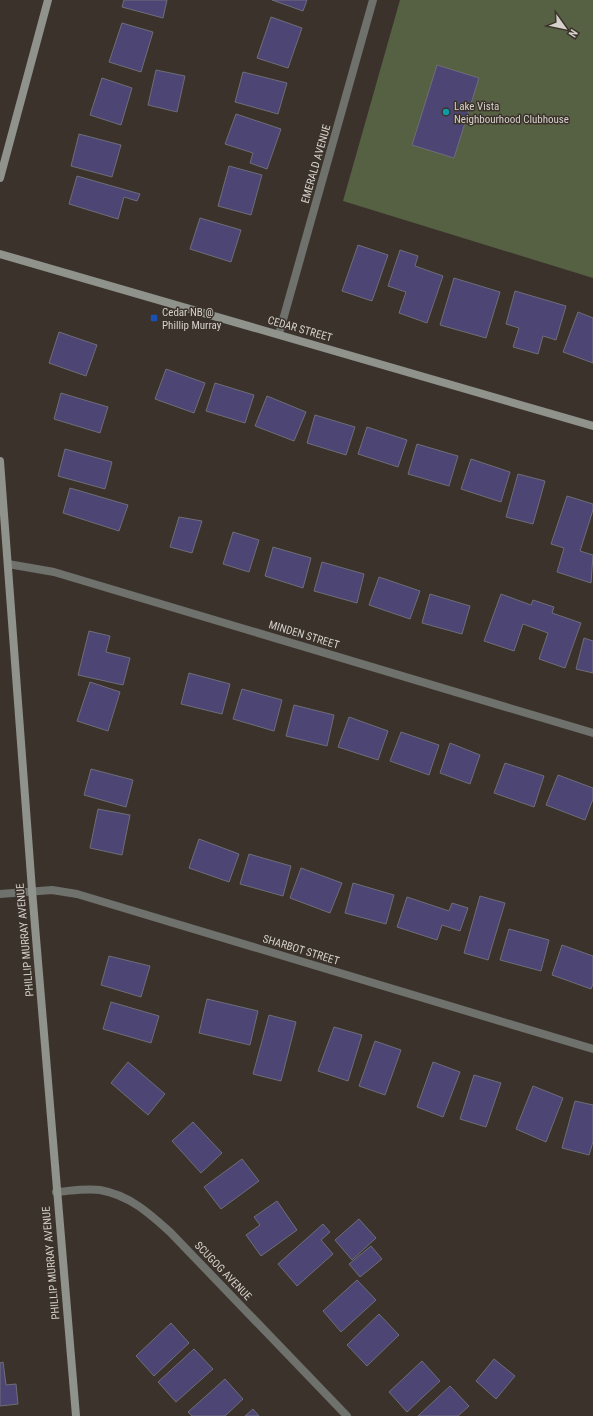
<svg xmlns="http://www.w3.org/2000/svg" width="593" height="1416" font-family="'Roboto Condensed',sans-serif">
  <rect width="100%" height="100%" fill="#3b332b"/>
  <path fill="#566144" d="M 400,0 L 593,0 L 593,278 L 343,201 Z"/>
  <path fill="#4d4674" stroke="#6e6d78" d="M 124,0 L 167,0 L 163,18 L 122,7 Z
    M 272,0 L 307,0 L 303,11 Z
    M 271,17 L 302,28 L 288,68 L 257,58 Z
    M 122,23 L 153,32 L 141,72 L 109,62 Z
    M 437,65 L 479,78 L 454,158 L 412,145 Z
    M 156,70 L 185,76 L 177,112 L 148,105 Z
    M 243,72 L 287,83 L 278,114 L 235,102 Z
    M 102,78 L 132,88 L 121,125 L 90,115 Z
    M 236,114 L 281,129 L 267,169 L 250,163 L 253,153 L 225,144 Z
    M 79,134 L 121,145 L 112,177 L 71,166 Z
    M 229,166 L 262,175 L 251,215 L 218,206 Z
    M 77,176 L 140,194 L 137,201 L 124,197 L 118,219 L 69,204 Z
    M 200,218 L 241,230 L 231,262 L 190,249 Z
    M 358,245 L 388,255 L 372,301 L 342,291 Z
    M 400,250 L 418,256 L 415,266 L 443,276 L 427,323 L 399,313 L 406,292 L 388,286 Z
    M 454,278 L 500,292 L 486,338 L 440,325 Z
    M 515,291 L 566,306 L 556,340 L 543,336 L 538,354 L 513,347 L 519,328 L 506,324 Z
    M 578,312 L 593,318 L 593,363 L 563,352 Z
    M 59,332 L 97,345 L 86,376 L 49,363 Z
    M 166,369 L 205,383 L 194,413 L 155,399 Z
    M 215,383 L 254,395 L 245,423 L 206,411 Z
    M 61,393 L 108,407 L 100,433 L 54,419 Z
    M 267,396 L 306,412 L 294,441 L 255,426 Z
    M 315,415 L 355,427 L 346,455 L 307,443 Z
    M 367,427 L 407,440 L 398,467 L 358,454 Z
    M 417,444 L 458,456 L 449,486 L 408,474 Z
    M 65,449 L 112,462 L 105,489 L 58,476 Z
    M 471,459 L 510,472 L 501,502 L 461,489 Z
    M 518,474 L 545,481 L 533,524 L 506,517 Z
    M 70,488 L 128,505 L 119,531 L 63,513 Z
    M 567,496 L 593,504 L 593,510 L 580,551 L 593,555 L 591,583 L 557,572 L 564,548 L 551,544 Z
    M 179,517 L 202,521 L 192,553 L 170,547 Z
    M 233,532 L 259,540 L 249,572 L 223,564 Z
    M 273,547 L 311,558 L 303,588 L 265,576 Z
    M 322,562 L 364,574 L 357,603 L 314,591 Z
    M 379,577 L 420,591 L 410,619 L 369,605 Z
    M 430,594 L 470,606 L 462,634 L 422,623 Z
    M 501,594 L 531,605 L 533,600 L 554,607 L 552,613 L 581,623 L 565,668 L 539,659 L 548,633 L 523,624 L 514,651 L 484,641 Z
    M 89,631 L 110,636 L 106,652 L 130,658 L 123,685 L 78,675 Z
    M 584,638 L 593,641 L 593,673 L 576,669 Z
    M 189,673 L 230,684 L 222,714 L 181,704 Z
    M 90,682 L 120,692 L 108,731 L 77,721 Z
    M 242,689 L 282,700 L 274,731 L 233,719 Z
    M 294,705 L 334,715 L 327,746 L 286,736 Z
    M 349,717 L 388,731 L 378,760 L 338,747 Z
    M 401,732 L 439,745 L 429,775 L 390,761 Z
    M 450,743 L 480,755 L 470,784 L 440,773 Z
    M 505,763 L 544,776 L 534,807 L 494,793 Z
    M 91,769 L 133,780 L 126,807 L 84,795 Z
    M 558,775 L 593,788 L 593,799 L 585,820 L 546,805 Z
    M 98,809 L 130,815 L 122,855 L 90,848 Z
    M 199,839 L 239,854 L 229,882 L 189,868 Z
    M 249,854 L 291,866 L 283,896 L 240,884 Z
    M 301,868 L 342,883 L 330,913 L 290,898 Z
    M 353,883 L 394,895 L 386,924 L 345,913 Z
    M 480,896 L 505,903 L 488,960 L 464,953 Z
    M 407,897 L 449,911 L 452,903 L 468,908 L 460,931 L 442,925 L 437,940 L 397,927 Z
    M 509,929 L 549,940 L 541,971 L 500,960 Z
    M 562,945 L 593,956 L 593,984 L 591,989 L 552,975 Z
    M 109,956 L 150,966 L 141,997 L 101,985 Z
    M 207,999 L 258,1011 L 250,1045 L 199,1033 Z
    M 111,1002 L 159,1016 L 151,1043 L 103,1029 Z
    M 269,1015 L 296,1022 L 281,1081 L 253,1074 Z
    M 334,1027 L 362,1035 L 348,1081 L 318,1071 Z
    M 375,1041 L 401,1050 L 385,1095 L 359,1086 Z
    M 128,1062 L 165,1094 L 148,1115 L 111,1083 Z
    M 433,1062 L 460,1072 L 443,1117 L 417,1107 Z
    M 474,1075 L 501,1083 L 486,1127 L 460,1119 Z
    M 533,1086 L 563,1098 L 546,1142 L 516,1129 Z
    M 575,1101 L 593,1105 L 593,1142 L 589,1155 L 562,1148 Z
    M 193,1122 L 222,1153 L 201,1173 L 172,1141 Z
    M 242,1159 L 259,1181 L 221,1209 L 204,1187 Z
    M 277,1201 L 297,1230 L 261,1256 L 246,1235 L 260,1225 L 254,1217 Z
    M 359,1219 L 376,1238 L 352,1260 L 335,1240 Z
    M 323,1224 L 330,1232 L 321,1240 L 333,1254 L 297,1286 L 278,1264 Z
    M 371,1246 L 382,1259 L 360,1277 L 349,1264 Z
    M 357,1280 L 376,1300 L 341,1332 L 323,1311 Z
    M 379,1314 L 399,1335 L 367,1366 L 347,1345 Z
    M 171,1323 L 189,1343 L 154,1376 L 136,1356 Z
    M 194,1349 L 213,1369 L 176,1402 L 158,1382 Z
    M 494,1359 L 515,1376 L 496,1399 L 476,1381 Z
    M 422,1361 L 440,1381 L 407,1412 L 389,1392 Z
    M 3,1362 L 6,1385 L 16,1384 L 18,1404 L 0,1406 L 0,1363 Z
    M 225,1379 L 243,1399 L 225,1416 L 192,1416 L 188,1412 Z
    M 450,1386 L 469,1406 L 458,1416 L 418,1416 Z
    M 253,1409 L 259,1416 L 245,1416 Z"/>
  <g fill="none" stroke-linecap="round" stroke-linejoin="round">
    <path stroke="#6f716d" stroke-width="8" d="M 279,334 L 373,0
      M 8,564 L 54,572 L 593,733
      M 0,894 L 52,890 L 77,894 L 593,1049
      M 56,1192 C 70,1191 86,1188 100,1190 C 129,1195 149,1213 170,1232 L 347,1416"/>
    <path stroke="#8f938c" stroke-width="8" d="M 0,178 L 48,0
      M 0,254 L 593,426
      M 0,461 L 32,890 L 76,1416"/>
  </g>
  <circle fill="#0f9aa8" stroke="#3b332b" stroke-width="1.5" cx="446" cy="112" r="4"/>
  <rect fill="#1a4fb4" stroke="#3b332b" stroke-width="1.5" x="150" y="314" width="8" height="8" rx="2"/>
  <g text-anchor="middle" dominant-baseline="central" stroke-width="3" stroke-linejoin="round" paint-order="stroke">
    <g font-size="11" fill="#d5d0cb" stroke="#3b332b" text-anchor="start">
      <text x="454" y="106">Lake Vista<tspan x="454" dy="13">Neighbourhood Clubhouse</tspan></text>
      <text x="162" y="312">Cedar NB @<tspan x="162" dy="13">Phillip Murray</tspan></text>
    </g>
    <g font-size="11" fill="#d5d0cb" stroke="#3b332b">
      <text transform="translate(316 164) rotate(-74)">EMERALD AVENUE</text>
      <text transform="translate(300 329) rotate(16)">CEDAR STREET</text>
      <text transform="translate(304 635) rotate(17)">MINDEN STREET</text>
      <text transform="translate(25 940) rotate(-95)">PHILLIP MURRAY AVENUE</text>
      <text transform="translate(301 950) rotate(17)">SHARBOT STREET</text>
      <text transform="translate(51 1263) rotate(-95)">PHILLIP MURRAY AVENUE</text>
      <text transform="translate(223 1271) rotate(46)">SCUGOG AVENUE</text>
    </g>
  </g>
  <g transform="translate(565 28) rotate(123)" stroke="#3b332b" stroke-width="3" paint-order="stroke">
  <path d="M0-3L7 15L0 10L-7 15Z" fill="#d5d0cb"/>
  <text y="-6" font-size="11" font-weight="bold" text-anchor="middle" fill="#d5d0cb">N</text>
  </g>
</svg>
